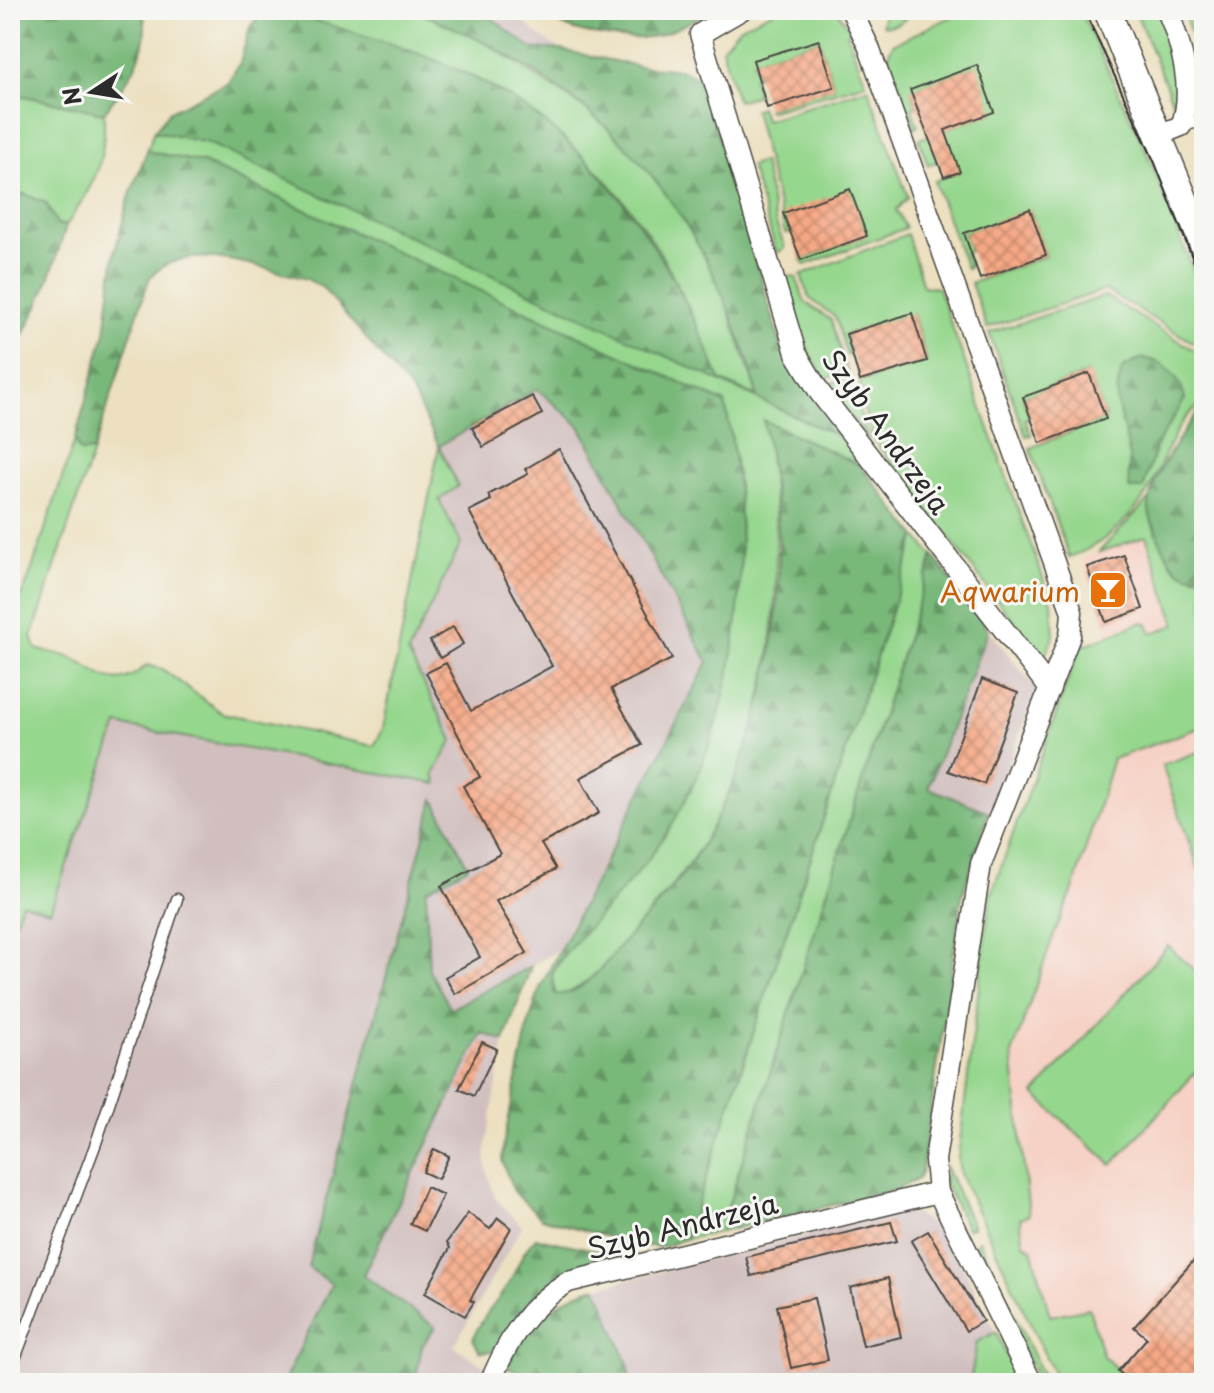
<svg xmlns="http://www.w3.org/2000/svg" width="1214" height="1393" font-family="'Playpen Sans',sans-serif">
  <defs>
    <pattern id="forest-firs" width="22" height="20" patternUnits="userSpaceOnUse" patternTransform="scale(2)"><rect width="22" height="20" fill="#78b879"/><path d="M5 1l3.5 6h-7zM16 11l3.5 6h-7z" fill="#639663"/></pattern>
    <pattern id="building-cross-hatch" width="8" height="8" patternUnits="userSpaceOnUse" patternTransform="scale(2)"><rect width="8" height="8" fill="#f6a885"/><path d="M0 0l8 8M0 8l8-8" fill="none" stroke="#c7896d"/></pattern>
  </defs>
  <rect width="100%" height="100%" fill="#f6f6f2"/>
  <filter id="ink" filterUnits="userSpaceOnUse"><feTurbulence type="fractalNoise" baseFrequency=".0125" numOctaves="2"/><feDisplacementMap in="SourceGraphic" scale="16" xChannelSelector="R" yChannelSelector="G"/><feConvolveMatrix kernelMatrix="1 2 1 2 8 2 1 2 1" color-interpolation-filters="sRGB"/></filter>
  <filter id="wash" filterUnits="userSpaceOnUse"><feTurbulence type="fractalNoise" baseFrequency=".006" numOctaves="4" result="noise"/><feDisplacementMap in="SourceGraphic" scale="32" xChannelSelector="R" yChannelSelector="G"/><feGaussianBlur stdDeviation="1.8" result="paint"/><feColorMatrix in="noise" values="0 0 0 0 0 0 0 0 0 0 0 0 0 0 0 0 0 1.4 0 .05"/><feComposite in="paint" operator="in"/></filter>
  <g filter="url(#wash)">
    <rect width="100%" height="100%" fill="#ece0c0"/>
    <path fill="#f6d1c5" d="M 1146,536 L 1176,625 L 1151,633 L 1142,622 L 1107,634 L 1082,558 Z
      M 1204,726 L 1204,1383 L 1132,1383 L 1103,1356 L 1089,1308 L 1050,1317 L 1032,1248 L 1024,1244 L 1020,1218 L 1012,1054 L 1053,937 L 1073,890 L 1113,759 Z"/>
    <path fill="#d1bfbf" d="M 481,10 L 512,10 L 537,34 L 561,50 L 531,48 Z
      M 537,388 L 580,426 L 709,662 L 557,951 L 451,1010 L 429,970 L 426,890 L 434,800 L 332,1284 L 283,1383 L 10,1383 L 10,936 L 22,903 L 50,910 L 118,725 L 437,783 L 434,774 L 452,740 L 408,653 L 461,543 L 439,499 L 458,486 L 439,446 Z
      M 988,630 L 1037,690 L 989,812 L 928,788 Z
      M 482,1033 L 504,1041 L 485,1154 L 487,1172 L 495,1198 L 522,1226 L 454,1346 L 490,1370 L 484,1383 L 415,1383 L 422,1346 L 362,1275 Z
      M 908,1210 L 945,1232 L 996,1332 L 977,1342 L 970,1383 L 630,1383 L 629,1367 L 597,1287 Z"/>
    <path fill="#96d78e" stroke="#60815c" stroke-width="2" d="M 279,10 L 412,10 L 471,33 L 580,105 L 627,144 L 666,191 L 697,242 L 724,296 L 758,397 L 731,386 L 844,439 L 860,465 L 764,421 C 787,555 781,694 717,818 C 698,857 670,889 642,921 C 620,946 595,983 563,995 L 555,994 L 552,975 C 576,928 623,897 652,853 C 740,722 758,556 725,403 L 203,163 L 147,151 L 154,131 L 208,142 L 712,361 C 695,322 678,282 656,246 C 562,98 438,57 279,10 Z
      M 776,10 L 823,10 L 831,13 L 837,10 L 851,31 L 847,34 L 866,83 L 768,111 L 767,108 L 834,87 L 819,40 L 753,60 L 757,76 L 753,78 L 758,95 L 737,101 L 722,48 L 740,27 Z
      M 884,10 L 911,10 C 908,21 893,28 882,25 Z
      M 966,10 L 1080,10 L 1151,162 L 1204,298 L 1204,349 L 1105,290 L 987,328 L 971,283 L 1046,256 L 1030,210 L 964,233 L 970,251 L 965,252 L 970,266 L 966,268 L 934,181 L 959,172 L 953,156 L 928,165 L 919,139 L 993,112 L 976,66 L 911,90 L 916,106 L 912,108 L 918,126 L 915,128 L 888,55 L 893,44 Z
      M 1135,10 L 1158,10 C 1172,44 1179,73 1176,110 Z
      M 1183,10 L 1204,10 L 1204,75 Z
      M 868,88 L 908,197 L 896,210 L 906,228 L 805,265 L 801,260 L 866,236 L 785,233 L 754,110 L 760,107 L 765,120 Z
      M 10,93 L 104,113 C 106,167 94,182 66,226 L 57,224 L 46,203 L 24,194 L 10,197 Z
      M 763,162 L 775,221 L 785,248 L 777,253 L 750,166 Z
      M 907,234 L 923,286 L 938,288 L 1052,603 L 1054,636 L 1045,655 L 1038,653 L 873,439 L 861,398 L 860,381 L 927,361 L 913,314 L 846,334 L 851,353 L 847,355 L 835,317 L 809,298 L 801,275 Z
      M 792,276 L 796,277 L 805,302 L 831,320 L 847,372 L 825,379 L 807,349 L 784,278 Z
      M 1105,296 L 1204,356 L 1204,403 C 1171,419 1164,468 1145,496 C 1126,523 1100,547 1069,557 L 1030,448 L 1106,419 L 1088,373 L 1023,397 L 1030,417 L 1025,419 L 1031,435 L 1026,436 L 989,333 Z
      M 848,376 L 869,441 L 828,385 Z
      M 75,439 L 77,447 L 93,451 L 32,637 L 36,649 C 49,653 63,653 74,659 C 104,675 115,693 147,665 L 162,669 L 222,713 L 374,746 L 383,729 L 439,446 L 458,486 L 439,500 L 461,543 L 408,653 L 453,740 L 434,774 L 437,784 L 118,725 L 50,911 L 22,903 L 10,936 L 10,622 L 29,578 Z
      M 1150,498 L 1153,525 L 1172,564 L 1195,577 L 1204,574 L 1204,726 L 1113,759 L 1073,890 L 1053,937 L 1012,1054 L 1029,1215 L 1020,1218 L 1024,1244 L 1032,1248 L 1050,1316 L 1089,1308 L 1103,1356 L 1132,1383 L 1058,1383 L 960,1174 L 958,1158 L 990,898 L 1080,647 L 1142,622 L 1148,624 L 1152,633 L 1176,625 L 1146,536 L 1098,553 Z
      M 916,536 L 933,556 L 720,1232 L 686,1239 Z
      M 1204,750 L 1204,884 L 1162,765 Z
      M 1168,946 L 1204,979 L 1204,1063 L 1112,1165 L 1034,1094 Z
      M 945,1166 L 973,1227 L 967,1228 L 945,1184 Z
      M 979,1240 L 1046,1383 L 1039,1383 L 975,1244 Z
      M 996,1332 L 1019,1383 L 970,1383 L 977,1342 Z"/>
    <path fill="url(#forest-firs)" stroke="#527252" stroke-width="2" d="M 10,10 L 139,10 L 144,15 C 150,55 126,82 104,113 L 10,93 Z
      M 264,10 L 279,10 C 346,30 413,47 475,78 C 597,139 673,257 720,380 L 757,397 C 753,369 741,342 731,316 C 672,161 564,70 412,10 L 481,10 L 531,48 L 561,50 L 643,67 L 679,69 L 701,79 L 781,345 L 844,439 L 208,143 L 154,131 L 170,111 L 227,83 L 240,63 L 250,27 Z
      M 543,10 L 713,10 C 665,34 653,45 599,35 C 577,32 559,27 543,10 Z
      M 147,151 L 203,163 L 725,403 C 757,552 744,731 650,857 C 622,894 588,926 558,962 L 552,975 L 555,994 C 583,998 609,958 625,940 C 645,918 668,895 685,871 C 748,780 781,658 779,547 C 778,505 771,462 763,420 L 860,465 L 916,536 L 686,1239 L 662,1247 L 636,1245 L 542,1218 L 514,1192 L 502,1161 L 504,1141 L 528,1026 L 540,988 L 708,662 L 580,426 L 537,389 L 439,446 L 412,392 L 323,288 L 307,279 C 261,269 182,236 149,279 L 93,451 L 80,452 L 75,439 L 105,333 L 115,251 L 129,198 Z
      M 24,194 L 46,203 L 57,224 L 66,226 C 53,270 38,317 10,354 L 10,197 Z
      M 1140,359 C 1162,357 1182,379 1185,399 L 1157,444 L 1143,489 L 1130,489 C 1127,478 1130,468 1129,457 C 1126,420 1108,406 1123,368 Z
      M 1204,409 L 1204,574 C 1189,579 1176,572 1169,558 C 1161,544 1152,527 1149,511 C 1146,482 1182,435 1198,411 Z
      M 933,556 L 988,630 L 928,788 L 989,812 L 962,896 L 922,1170 L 918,1179 L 895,1190 L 720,1232 Z
      M 434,799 L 468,867 L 426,890 L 429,970 L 451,1009 L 531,966 L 504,1041 L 482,1033 L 363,1275 L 435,1327 L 422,1346 L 415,1383 L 283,1383 L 332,1284 L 308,1267 Z
      M 536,1238 L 625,1256 L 624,1261 L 566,1278 L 496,1351 L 480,1352 L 473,1339 C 481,1316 499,1302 510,1281 C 519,1265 522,1251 536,1238 Z
      M 597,1287 L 629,1367 L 630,1383 L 557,1383 L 506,1367 C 528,1330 553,1297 597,1287 Z"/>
    <g id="blocks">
      <path fill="url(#building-cross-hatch)" d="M 819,40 L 834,87 L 767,108 L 753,60 Z
        M 977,65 L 994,112 L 945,130 L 960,172 L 944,177 L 910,90 Z
        M 850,189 L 867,236 L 801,260 L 783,213 Z
        M 1030,209 L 1046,255 L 980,279 L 964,233 Z
        M 912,313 L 927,361 L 860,381 L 846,334 Z
        M 1089,373 L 1106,419 L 1040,443 L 1023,397 Z
        M 532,396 L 542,414 L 483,447 L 472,428 Z
        M 559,449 L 672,659 L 611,689 L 642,745 L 580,778 L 599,813 L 541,844 L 556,869 L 496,901 L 527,953 L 455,994 L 445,977 L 480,957 L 441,886 L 500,854 L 463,786 L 480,777 L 426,673 L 446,663 L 471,711 L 552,666 L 469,511 L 491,500 L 488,495 L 528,474 L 525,469 Z
        M 1124,555 L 1143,609 L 1106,622 L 1087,567 Z
        M 453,627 L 463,644 L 440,658 L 430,641 Z
        M 982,679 L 1018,693 L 984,784 L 948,771 Z
        M 482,1042 L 497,1049 L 474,1096 L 459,1089 Z
        M 434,1149 L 449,1156 L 438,1179 L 423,1172 Z
        M 426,1187 L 443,1195 L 425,1231 L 410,1224 Z
        M 468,1213 L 490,1229 L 498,1218 L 511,1228 L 470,1300 L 474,1302 L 465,1316 L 425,1293 L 450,1248 L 447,1242 Z
        M 891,1222 L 897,1241 L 751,1276 L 746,1257 Z
        M 928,1231 L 983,1321 L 966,1331 L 911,1241 Z
        M 1204,1249 L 1204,1383 L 1132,1383 L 1118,1371 L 1147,1338 L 1134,1327 Z
        M 888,1278 L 901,1337 L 863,1346 L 850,1288 Z
        M 814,1298 L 828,1360 L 791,1368 L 777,1306 Z"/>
    </g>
  </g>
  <g filter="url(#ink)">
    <use href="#blocks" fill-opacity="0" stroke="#484641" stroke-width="2"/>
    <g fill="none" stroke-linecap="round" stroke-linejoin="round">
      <g stroke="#484641" stroke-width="13">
        <path id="service" d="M 1181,126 L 1204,121
          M 10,1372 L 96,1143 L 177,899"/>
      </g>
      <g stroke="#484641" stroke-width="23">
        <path id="minor" d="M 741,10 L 700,34 L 796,353 L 820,393 L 1050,689
          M 851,10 L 868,45 L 1072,612 L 1070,636 L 981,864 L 935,1160 L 938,1192 L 1032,1383
          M 1161,134 L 1181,126 C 1195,91 1181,43 1167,10
          M 490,1383 C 508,1340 527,1306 568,1282 L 938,1192"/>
      </g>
      <g stroke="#484641" stroke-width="29">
        <path id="tertiary" d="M 1107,10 L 1204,247"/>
      </g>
      <use href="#service" stroke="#fff" stroke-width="10"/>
      <use href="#minor" stroke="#fff" stroke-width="20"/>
      <use href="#tertiary" stroke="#fff" stroke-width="26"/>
      <path stroke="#2b2b2b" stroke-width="2" d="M 1084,10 L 1155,163 L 1204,288"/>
    </g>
  </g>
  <defs>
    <g id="bar-square" transform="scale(2)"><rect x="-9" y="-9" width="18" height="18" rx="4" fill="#e8710a" stroke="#f6f6f2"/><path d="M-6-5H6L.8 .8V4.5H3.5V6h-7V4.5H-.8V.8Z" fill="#fff"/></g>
  </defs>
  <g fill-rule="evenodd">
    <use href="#bar-square" x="1108" y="590"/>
  </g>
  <g text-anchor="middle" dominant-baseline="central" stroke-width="6" stroke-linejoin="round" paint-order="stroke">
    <g font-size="28" fill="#2b2b2b" stroke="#f6f6f2">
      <text transform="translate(887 431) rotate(54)">Szyb Andrzeja</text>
      <text transform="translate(682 1225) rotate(-14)">Szyb Andrzeja</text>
    </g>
    <g font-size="28" fill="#c56008" stroke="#f6f6f2" text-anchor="end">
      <text x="1080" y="590">Aqwarium</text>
    </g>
  </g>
  <rect width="1214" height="1393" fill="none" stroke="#f6f6f2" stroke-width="40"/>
  <g transform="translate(92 92) rotate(258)" stroke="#f6f6f2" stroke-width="6" paint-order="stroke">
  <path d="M0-6L14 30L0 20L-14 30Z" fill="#2b2b2b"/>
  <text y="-12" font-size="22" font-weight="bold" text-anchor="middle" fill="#2b2b2b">N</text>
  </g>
</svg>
